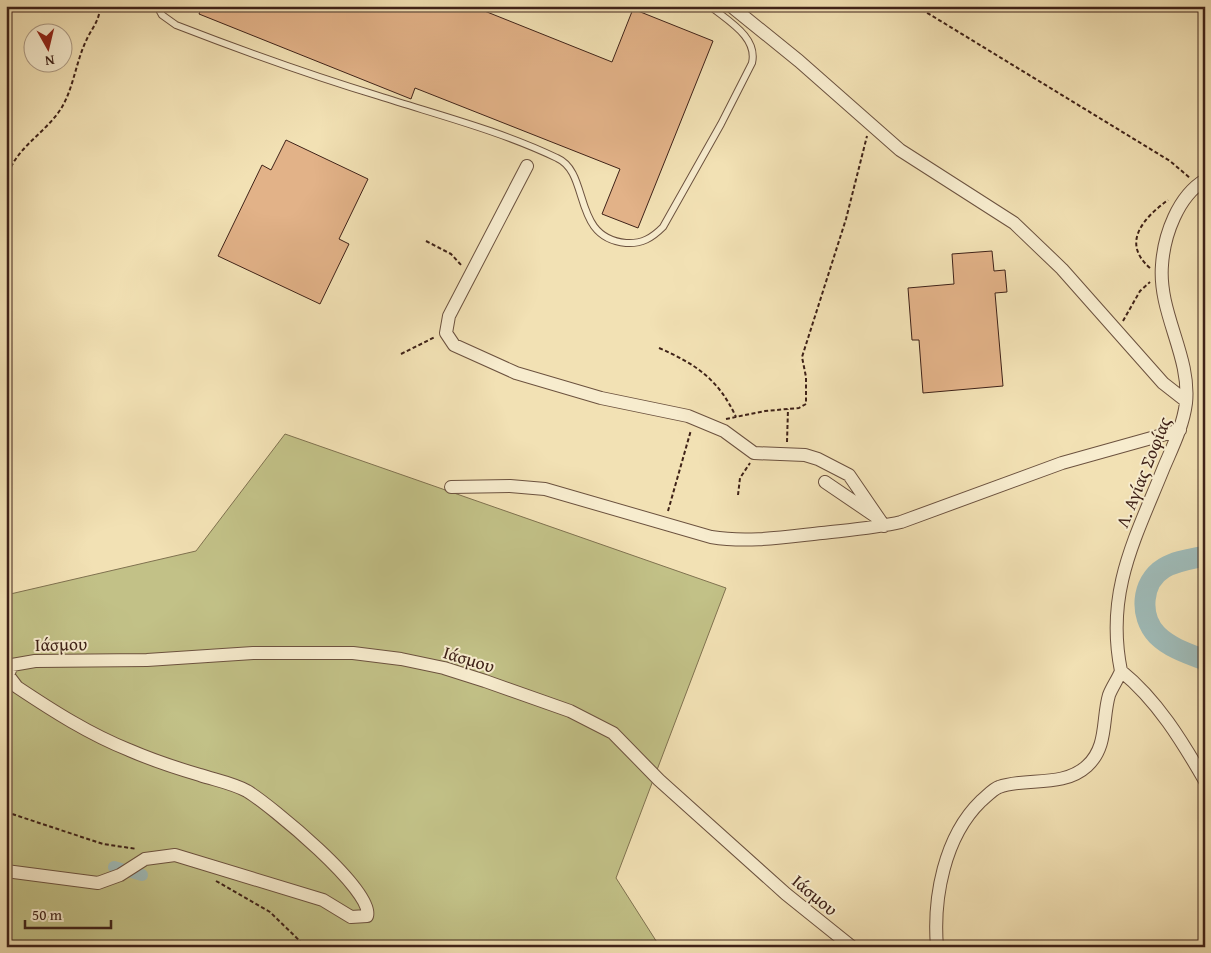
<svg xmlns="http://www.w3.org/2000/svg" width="1211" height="953" font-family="'Gentium Book Plus',serif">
  <rect width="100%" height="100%" fill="#f2e1b4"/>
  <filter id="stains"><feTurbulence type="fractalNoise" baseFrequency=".004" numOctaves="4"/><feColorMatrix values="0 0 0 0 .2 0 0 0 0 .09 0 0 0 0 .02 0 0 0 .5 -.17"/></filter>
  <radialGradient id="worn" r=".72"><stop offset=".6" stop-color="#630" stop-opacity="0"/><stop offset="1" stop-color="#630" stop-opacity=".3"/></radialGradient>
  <path fill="#c2c187" stroke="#807250" d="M 285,434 L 726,588 L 616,878 L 660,947 L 6,947 L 6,595 L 196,551 Z"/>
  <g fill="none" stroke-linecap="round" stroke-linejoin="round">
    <path stroke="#9fbbb8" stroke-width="12" d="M 114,867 L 142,875"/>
    <path stroke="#9fbbb8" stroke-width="21" d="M 1205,556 C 1191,559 1176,561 1164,568 C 1141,582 1139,616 1157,635 C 1170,648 1189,654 1205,660"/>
  </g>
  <path fill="#e2b288" stroke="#3f2218" d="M 202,6 L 472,6 L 612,62 L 633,9 L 713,41 L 638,228 L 602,214 L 620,169 L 415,88 L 411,99 L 199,14 Z
    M 286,140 L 368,179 L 339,239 L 349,244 L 320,304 L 218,256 L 262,165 L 271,170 Z
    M 992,251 L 994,271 L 1005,270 L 1007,292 L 995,293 L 1003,386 L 923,393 L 919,340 L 912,340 L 908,288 L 954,284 L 952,254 Z"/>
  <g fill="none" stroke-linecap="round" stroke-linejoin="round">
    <g stroke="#6c523f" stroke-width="8">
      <path id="lane" d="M 157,6 L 162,15 L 176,25 C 243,51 310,75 379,96 C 438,115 501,131 557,158 C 591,173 571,238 626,243 C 642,244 652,238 663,227 L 721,124 L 752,63 C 758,37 728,21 710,6"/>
    </g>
    <g stroke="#6c523f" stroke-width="14">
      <path id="street" d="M 731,6 L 799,61 L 900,150 L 1014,223 L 1062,269 L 1163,383 L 1186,401
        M 527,166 L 449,316 L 446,333 L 454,345 L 516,373 L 601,398 L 688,416 L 724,431 L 754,453 L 805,455 L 818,459 L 849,475 L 884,526
        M 825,482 L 875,516
        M 451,487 L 510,486 L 545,489 L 711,537 C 748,543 785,537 822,533 C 848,530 875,528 901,522 L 1062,463 L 1180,430
        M 1121,671 C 1105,592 1135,539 1164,467 C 1173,446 1183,426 1186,403 C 1191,356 1158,313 1162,265 C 1164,235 1178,196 1205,180
        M 1121,671 C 1157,700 1182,741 1205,781
        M 6,871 L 98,883 L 120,875 L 145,859 L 175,855 L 323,900 L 351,917 L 367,916 C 375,891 270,805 247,791 C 232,783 215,780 200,775 C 176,768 152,760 129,750 C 89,734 53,711 17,687 L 8,675 L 12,665 L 35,661 L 147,660 L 253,653 L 353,653 L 401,659 L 444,668 L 485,681 L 570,711 L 613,733 L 659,780 L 786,894 L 852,947
        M 937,947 C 933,898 944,837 981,801 C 986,797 993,789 999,787 C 1026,777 1063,788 1087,766 C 1108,747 1102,719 1109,695 C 1112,687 1118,679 1121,671"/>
    </g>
    <path stroke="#3f2218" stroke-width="2" stroke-dasharray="4 2.5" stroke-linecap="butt" d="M 916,6 L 1170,161 L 1190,178
      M 6,179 C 15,149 41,136 58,113 C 73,93 75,64 86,41 C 91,29 100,21 100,6
      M 426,241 L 451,254 L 462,266
      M 1150,268 C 1120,242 1145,217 1168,200
      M 1123,321 L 1140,291 L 1150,282
      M 659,348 C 696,364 719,380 736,417
      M 401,354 L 435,337
      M 726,419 L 765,411 L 799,408 L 806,404 L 806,377 L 802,357 L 846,219 L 867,136
      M 787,442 L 788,409
      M 738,495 L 740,478 L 750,463
      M 668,511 L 691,430
      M 6,812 L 103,844 L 137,849
      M 216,881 L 270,912 L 306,947"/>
    <use href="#lane" stroke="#f7ecce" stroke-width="6"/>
    <use href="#street" stroke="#f7ecce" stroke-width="12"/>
  </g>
  <g text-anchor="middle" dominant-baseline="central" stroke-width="4" stroke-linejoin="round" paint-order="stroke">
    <g font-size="18" fill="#3f2218" stroke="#f7ecce">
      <text transform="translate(1143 472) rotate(-68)">Λ. Αγίας Σοφίας</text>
      <text transform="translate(61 644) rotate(-1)">Ιάσμου</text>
      <text transform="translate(469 659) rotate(17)">Ιάσμου</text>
      <text transform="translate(815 895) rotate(40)">Ιάσμου</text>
    </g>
  </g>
  <rect width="1211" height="953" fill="none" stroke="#f2e1b4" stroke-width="25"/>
  <rect x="8" y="8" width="1196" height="938" fill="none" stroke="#3f2218" stroke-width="2.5"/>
  <rect x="12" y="12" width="1186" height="928" fill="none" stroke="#3f2218"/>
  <g transform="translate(48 48) rotate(172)"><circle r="24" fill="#f7ecce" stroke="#ad9b85"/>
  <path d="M0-4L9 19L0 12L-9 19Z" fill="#8f2418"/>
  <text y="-8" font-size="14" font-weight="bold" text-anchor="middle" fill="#3f2218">N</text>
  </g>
  <path d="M25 920v8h86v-8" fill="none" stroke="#3f2218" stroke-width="2.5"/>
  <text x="32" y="920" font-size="15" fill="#3f2218" stroke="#f7ecce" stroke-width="4" paint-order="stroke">50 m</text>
  <rect width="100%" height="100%" filter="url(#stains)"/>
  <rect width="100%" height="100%" fill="url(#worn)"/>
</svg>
